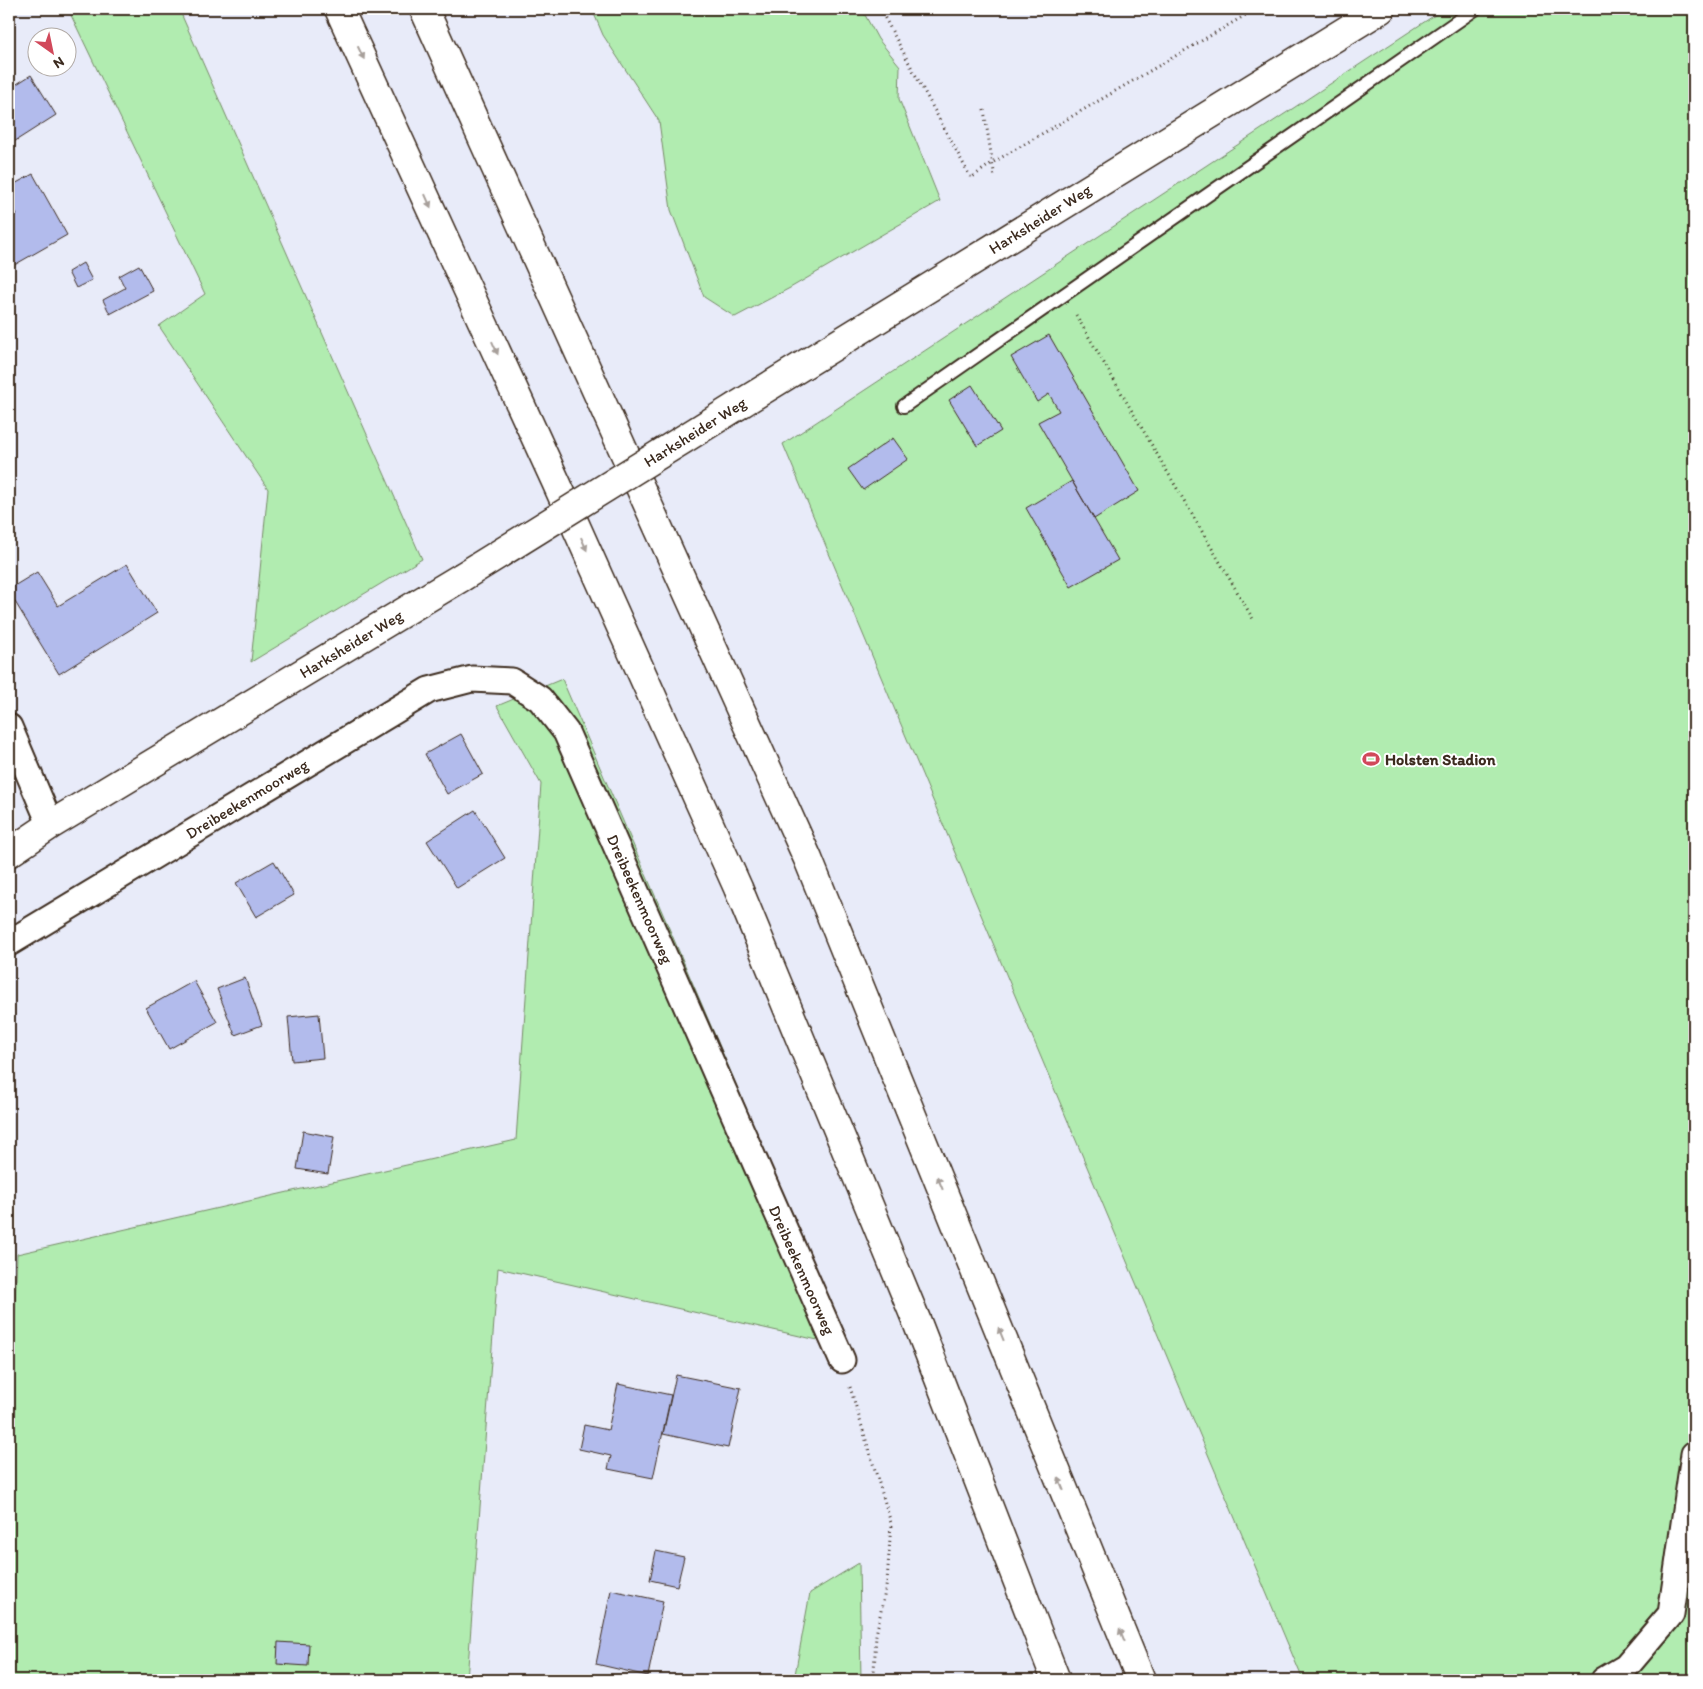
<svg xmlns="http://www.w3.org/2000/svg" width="1703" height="1689" font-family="Itim,sans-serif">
  <rect width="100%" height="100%" fill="#e8ebf9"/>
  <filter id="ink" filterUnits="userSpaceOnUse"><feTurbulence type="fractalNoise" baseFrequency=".02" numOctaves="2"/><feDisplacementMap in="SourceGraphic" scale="10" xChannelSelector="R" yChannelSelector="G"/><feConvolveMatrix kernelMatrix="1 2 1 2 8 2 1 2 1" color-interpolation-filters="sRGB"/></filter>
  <g filter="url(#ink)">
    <path fill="#b1ecb0" stroke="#768b67" d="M 68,9 L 179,9 L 422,559 L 251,662 L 268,489 L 159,326 L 205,294 Z
      M 592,9 L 857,9 L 865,15 L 878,39 L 900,66 L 899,99 L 940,201 L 790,288 L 735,317 L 704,297 L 671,210 L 659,121 L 603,35 Z
      M 1444,9 L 1694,9 L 1694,1680 L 1625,1680 L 1625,1667 L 1591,1680 L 1303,1680 L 783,444 Z
      M 562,679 L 827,1296 L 822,1341 L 498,1268 L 467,1680 L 9,1680 L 9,1467 L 17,1254 L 516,1140 L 541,784 L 497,706 Z
      M 859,1563 L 861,1680 L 794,1680 L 810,1593 Z"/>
    <path fill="#b2bbec" stroke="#3b2a1e" d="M 31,75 L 56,115 L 9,145 L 9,89 Z
      M 33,174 L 67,235 L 9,268 L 9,218 L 17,214 L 9,200 L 9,187 Z
      M 83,263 L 92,280 L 76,288 L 68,272 Z
      M 139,265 L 153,291 L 110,314 L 103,300 L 125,288 L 119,276 Z
      M 1049,335 L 1139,491 L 1094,519 L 1038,422 L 1059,411 L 1049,394 L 1037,402 L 1011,357 Z
      M 972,385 L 1001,431 L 977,446 L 949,400 Z
      M 893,438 L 908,459 L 863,490 L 848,469 Z
      M 1072,481 L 1118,560 L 1071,587 L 1026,508 Z
      M 127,564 L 157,613 L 59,674 L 9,592 L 9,589 L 37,572 L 58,606 Z
      M 461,734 L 483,774 L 447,794 L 425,754 Z
      M 475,810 L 505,858 L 457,888 L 427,841 Z
      M 274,861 L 294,895 L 256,917 L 236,883 Z
      M 245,978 L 262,1025 L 235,1035 L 217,989 Z
      M 194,981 L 217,1022 L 169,1049 L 146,1008 Z
      M 319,1014 L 323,1058 L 292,1061 L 288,1017 Z
      M 303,1131 L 334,1137 L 328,1174 L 297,1169 Z
      M 676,1375 L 741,1388 L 728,1448 L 663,1434 Z
      M 618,1384 L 671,1395 L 653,1478 L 608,1469 L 611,1456 L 579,1449 L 584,1425 L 608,1430 Z
      M 656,1551 L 684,1557 L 677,1586 L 650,1580 Z
      M 611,1590 L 663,1601 L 648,1676 L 596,1664 Z
      M 278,1642 L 309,1644 L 308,1666 L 277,1664 Z"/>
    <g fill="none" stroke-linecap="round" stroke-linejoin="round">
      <g stroke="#3b2a1e" stroke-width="16">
        <path id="service" d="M 904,406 L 1475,9"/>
      </g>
      <g stroke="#3b2a1e" stroke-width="29">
        <path id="minor" d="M 9,727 L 46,814 L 52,824
          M 9,943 L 429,690 L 472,679 L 512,681 L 540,699 L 566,732 L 842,1360
          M 1604,1680 L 1626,1667 L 1671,1614 L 1694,1454"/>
      </g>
      <g stroke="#3b2a1e" stroke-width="31">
        <path id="secondary" d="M 737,406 L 1381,9
          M 9,853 L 52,824 L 462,577"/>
      </g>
      <g stroke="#3b2a1e" stroke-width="31">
        <path id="motorway" d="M 339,9 L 556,482 L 738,888 L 917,1322 L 1056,1680
          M 424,9 L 808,859 L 1141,1680"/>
      </g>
      <path stroke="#3b2a1e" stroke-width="3" stroke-dasharray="1 4" stroke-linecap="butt" d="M 880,9 L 971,178 L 992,163 L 1256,9
        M 984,110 L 995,178
        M 1076,315 L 1253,619
        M 850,1387 L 891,1523 L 887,1582 L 876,1635 L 874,1672 L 877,1680"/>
      <use href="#service" stroke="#fff" stroke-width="12"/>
      <use href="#minor" stroke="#fff" stroke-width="25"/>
      <use href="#secondary" stroke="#fff" stroke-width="28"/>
      <use href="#motorway" stroke="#fff" stroke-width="28"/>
      <g stroke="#3b2a1e" stroke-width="31" stroke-linecap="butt">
        <path id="secondary-bridge" d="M 462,577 L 737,406"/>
      </g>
      <use href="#secondary-bridge" stroke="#fff" stroke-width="28"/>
    </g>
    <defs><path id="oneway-solid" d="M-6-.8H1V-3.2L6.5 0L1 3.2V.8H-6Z" transform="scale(1.25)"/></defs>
    <g fill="#a79f9a">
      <use href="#oneway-solid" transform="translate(361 53) rotate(64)"/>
      <use href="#oneway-solid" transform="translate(428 201) rotate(66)"/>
      <use href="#oneway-solid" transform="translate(495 348) rotate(66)"/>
      <use href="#oneway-solid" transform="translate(584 544) rotate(66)"/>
      <use href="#oneway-solid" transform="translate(940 1183) rotate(-112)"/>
      <use href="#oneway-solid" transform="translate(1001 1334) rotate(-112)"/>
      <use href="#oneway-solid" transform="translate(1061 1484) rotate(-112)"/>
      <use href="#oneway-solid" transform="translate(1122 1635) rotate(-112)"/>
    </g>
  </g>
  <defs>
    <g id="stadium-bare" transform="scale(1.35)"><path d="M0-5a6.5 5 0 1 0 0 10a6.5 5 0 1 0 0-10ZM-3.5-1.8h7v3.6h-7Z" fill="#d1495b" stroke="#fff" stroke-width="2.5" paint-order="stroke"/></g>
  </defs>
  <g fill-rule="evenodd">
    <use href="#stadium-bare" x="1371" y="759"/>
  </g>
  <g text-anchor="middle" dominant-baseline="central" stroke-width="4" stroke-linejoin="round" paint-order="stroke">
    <g font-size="16" fill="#3b2a1e" stroke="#fff">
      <text transform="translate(1040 219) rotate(-32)">Harksheider Weg</text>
      <text transform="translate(695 432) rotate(-32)">Harksheider Weg</text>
      <text transform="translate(351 644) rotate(-31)">Harksheider Weg</text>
      <text transform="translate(247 799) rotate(-31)">Dreibeekenmoorweg</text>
      <text transform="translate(640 899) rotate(66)">Dreibeekenmoorweg</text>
      <text transform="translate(802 1270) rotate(66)">Dreibeekenmoorweg</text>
    </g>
    <g font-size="16" font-weight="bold" fill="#3b2a1e" stroke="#fff" text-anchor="start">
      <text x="1385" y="759">Holsten Stadion</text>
    </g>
  </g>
  <rect width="1703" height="1689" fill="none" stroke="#fff" stroke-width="30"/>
  <rect x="15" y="15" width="1673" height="1659" fill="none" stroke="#3b2a1e" stroke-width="2" filter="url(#ink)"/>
  <g transform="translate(52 52) rotate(147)"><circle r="24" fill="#ffffff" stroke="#b1aaa5"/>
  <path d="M0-4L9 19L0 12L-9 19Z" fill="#d1495b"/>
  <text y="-8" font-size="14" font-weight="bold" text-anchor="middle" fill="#3b2a1e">N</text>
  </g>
</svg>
